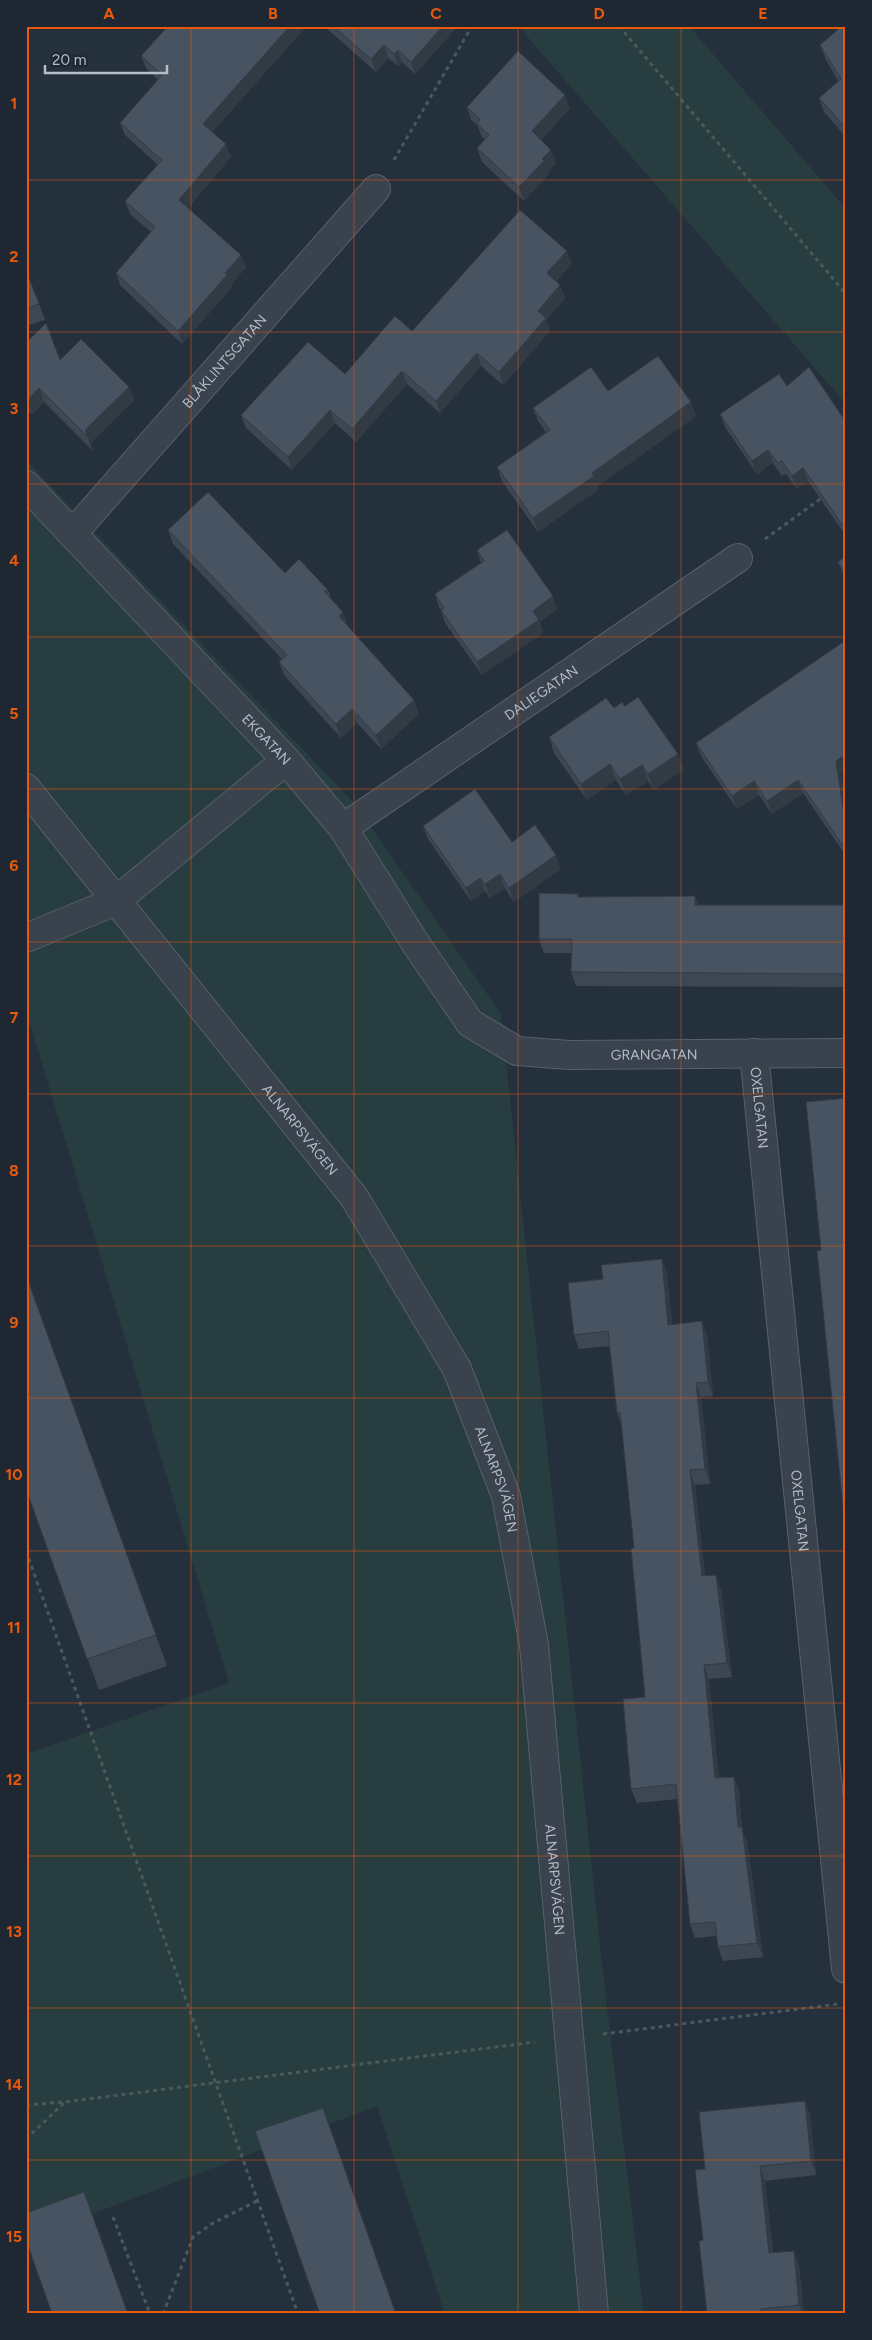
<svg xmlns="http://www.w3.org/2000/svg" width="872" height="2340" font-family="Figtree,sans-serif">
  <rect width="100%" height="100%" fill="#25303d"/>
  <path fill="#283d3f" d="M 518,26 L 689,26 L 846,209 L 846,404 Z
    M 26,460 L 355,804 L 501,1014 L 604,1982 L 644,2314 L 445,2314 L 377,2106 L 26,2239 L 26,1754 L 229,1683 L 31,1027 L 26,1021 Z"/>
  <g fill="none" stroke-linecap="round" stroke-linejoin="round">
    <g stroke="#57606b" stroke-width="30">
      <g id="street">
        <path id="s1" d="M 26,485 L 286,760 L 343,828 L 416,944 L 470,1023 L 517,1051 L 569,1055 L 846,1053"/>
        <path id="s2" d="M 73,533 L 376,189"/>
        <path id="s3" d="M 26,788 L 354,1197 L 457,1369 L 506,1496 L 534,1645 L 594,2314"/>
        <path id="s4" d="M 343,828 L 738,558"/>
        <path d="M 26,938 L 116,901 L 286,760"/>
        <path id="s5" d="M 754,1053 L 846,1969"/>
      </g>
    </g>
    <path stroke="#475a5d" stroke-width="3" stroke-dasharray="4 4" stroke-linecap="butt" d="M 619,26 L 846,294
      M 394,160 L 472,26
      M 765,539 L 823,497
      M 26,1551 L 298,2314
      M 603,2034 L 838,2004
      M 26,2105 L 64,2102 L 535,2042
      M 26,2139 L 64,2103
      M 113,2217 L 150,2314
      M 163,2314 L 193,2237 L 213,2223 L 257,2201"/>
    <use href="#street" stroke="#39424d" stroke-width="28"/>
  </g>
  <path fill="#3d4753" d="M 168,26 L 303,26 L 304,29 L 212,132 L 231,157 L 188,208 L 246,267 L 231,285 L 232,287 L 182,344 L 120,285 L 116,273 L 151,232 L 130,214 L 125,201 L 158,165 L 125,135 L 120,123 L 158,80 L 146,68 L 141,56 Z
    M 324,26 L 458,26 L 415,74 L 402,62 L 398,66 L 388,58 L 376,72 Z
    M 846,26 L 846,137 L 824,112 L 819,98 L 838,81 L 826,60 L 820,45 Z
    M 467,107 L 570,108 L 541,140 L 556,163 L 548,172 L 549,174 L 524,201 L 482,162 L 477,148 L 485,140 L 482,137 L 477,125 L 471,120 Z
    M 572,264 L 556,281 L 560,285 L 565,298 L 546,320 L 550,331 L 503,385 L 481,366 L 440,413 L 407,384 L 356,442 L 335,423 L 292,470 L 246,428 L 241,415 L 345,374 L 412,331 Z
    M 26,270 L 45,320 L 26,326 Z
    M 26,343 L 60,360 L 129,387 L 134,400 L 90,443 L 93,451 L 44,402 L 32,414 L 26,409 Z
    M 787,386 L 846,422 L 846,543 L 843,534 L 844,533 L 808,481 L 797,489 L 786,474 L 782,476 L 773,463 L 757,474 L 725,427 L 720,414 Z
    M 608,391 L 691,402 L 696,416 L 598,486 L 599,489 L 538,532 L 502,481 L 497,467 L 546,432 L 538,421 L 533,408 Z
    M 168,530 L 285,573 L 328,590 L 331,599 L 348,626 L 414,700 L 419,714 L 381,749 L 357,723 L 341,738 L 284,675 L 279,662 L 282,659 L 173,544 Z
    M 477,550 L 557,609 L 540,622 L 543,633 L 482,675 L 445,623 L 441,610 L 439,607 L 435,594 L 481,563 Z
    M 846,556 L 846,579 L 843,574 L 838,562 Z
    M 846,640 L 846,771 L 841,774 L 846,808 L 846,856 L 803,793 L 772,814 L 759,795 L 737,809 L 701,756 L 696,743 Z
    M 625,706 L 684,769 L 654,790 L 648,781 L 626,795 L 616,780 L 587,800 L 554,753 L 549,737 L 614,708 Z
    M 423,826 L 512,842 L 561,869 L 514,902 L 505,888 L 490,898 L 485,891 L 471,901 L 428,839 Z
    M 579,897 L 698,905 L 846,905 L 846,987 L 576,986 L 571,972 L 571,953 L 544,953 L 539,939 Z
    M 662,1259 L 667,1274 L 672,1324 L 707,1335 L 713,1396 L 701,1397 L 710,1484 L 695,1485 L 705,1576 L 721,1589 L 732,1677 L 709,1679 L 719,1778 L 734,1777 L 739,1791 L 742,1829 L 747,1841 L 763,1957 L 723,1961 L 718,1947 L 716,1936 L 695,1938 L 690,1924 L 677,1799 L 637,1803 L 631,1789 L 645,1697 L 634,1548 L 622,1426 L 617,1413 L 610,1346 L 579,1349 L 574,1335 L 603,1279 Z
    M 26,1275 L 167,1666 L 99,1690 L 26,1489 Z
    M 805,2101 L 810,2115 L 816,2175 L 765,2181 L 773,2253 L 799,2265 L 804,2314 L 707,2314 L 703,2240 Z"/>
  <path fill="#323a44" d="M 290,26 L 303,26 L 304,29 L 208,137 L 203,124 Z
    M 443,26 L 458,26 L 415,74 L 411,62 Z
    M 384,45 L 388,58 L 376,72 L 371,59 Z
    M 398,50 L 402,62 L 398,66 L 394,54 Z
    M 565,95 L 570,108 L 537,145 L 532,131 Z
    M 226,144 L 231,157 L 184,213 L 179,200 Z
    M 551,150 L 556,163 L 548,172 L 549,174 L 524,201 L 519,187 L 542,159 Z
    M 567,251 L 572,264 L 552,286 L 547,273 Z
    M 241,255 L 246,267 L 231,285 L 232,287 L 182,344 L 178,331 Z
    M 560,285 L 565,298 L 546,320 L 550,331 L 503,385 L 499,372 L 538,311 Z
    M 477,353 L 481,366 L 440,413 L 436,401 Z
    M 402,371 L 407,384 L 356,442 L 352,429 Z
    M 129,387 L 134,400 L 90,444 L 85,430 Z
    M 39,388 L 44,402 L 32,414 L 27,401 Z
    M 691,402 L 696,416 L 598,486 L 599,489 L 538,532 L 533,518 L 592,473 Z
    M 330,410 L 335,423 L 292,470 L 288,457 Z
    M 768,450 L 773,463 L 757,474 L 752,461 Z
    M 803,468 L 808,481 L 797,489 L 792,476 Z
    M 553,596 L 557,609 L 540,622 L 543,633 L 482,675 L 477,662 L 533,611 Z
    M 343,612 L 348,626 L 339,616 Z
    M 414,700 L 419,714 L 381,749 L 376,735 Z
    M 352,709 L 357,723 L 341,738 L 336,724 Z
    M 678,754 L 684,769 L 654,790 L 648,774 Z
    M 846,754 L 846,771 L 841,774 L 846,808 L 846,827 L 836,761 Z
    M 610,764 L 616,780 L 587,800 L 581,784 Z
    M 642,765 L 648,781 L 626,795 L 620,779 Z
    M 798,780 L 803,793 L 772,814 L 767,801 Z
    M 754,781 L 759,795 L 737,809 L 732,796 Z
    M 556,855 L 561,869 L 514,902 L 509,888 Z
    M 500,874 L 505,888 L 490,898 L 485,884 Z
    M 480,878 L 485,891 L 471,901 L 466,888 Z
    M 695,896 L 700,910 L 695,905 Z
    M 662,1259 L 667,1274 L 674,1339 L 668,1325 Z
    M 702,1321 L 707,1335 L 713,1396 L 708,1382 Z
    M 696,1383 L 701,1397 L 710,1484 L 705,1469 Z
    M 690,1470 L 695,1485 L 707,1590 L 702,1576 Z
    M 716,1575 L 721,1589 L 732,1677 L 727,1663 Z
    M 704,1665 L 709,1679 L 721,1793 L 715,1778 Z
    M 734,1777 L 739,1791 L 742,1829 L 747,1841 L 763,1957 L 757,1943 L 738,1827 Z
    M 805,2101 L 810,2115 L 816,2175 L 811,2161 Z
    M 760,2166 L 765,2181 L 774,2268 L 769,2253 Z
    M 794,2251 L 799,2265 L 804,2314 L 802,2314 L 799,2305 Z"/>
  <path fill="#475361" stroke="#323a44" d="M 168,26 L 290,26 L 203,124 L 226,144 L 179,200 L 241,255 L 225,273 L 227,275 L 178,331 L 116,273 L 155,227 L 125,201 L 162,160 L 120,123 L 162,75 L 141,56 Z
    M 333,26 L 443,26 L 411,62 L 398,50 L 394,54 L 384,45 L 371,59 Z
    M 842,26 L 846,26 L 846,128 L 819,98 L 841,79 L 820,45 Z
    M 518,51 L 565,95 L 532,131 L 551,150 L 542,159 L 544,161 L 519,187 L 477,148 L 489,135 L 477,124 L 480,119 L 467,107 Z
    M 520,210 L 567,251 L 547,273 L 560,285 L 538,311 L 546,318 L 499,372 L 477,353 L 436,401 L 402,371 L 352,429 L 330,410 L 288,457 L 241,415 L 308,342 L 345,374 L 395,316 L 412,331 Z
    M 26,270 L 39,304 L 26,309 Z
    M 46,323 L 60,360 L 81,339 L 129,387 L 85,430 L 88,437 L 39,388 L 27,401 L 26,400 L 26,343 Z
    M 658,356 L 691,402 L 592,473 L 594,476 L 533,518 L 497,467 L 550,430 L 533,408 L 591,367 L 608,391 Z
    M 809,367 L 846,422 L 846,530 L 803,468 L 792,476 L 782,461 L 778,463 L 768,450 L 752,461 L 720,414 L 779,374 L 787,386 Z
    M 208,492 L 285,573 L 299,559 L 328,590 L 324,591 L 343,612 L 339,616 L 414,700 L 376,735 L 352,709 L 336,724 L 279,662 L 287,655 L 168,530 Z
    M 507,530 L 553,596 L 533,611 L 539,620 L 477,662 L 441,610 L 444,608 L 435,594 L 484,561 L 477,550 Z
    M 846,532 L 846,539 L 843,534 Z
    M 846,556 L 846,573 L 838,562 Z
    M 846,640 L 846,717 L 844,718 L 846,721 L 846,754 L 836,761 L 846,827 L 846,850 L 798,780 L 767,801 L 754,781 L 732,796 L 696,743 Z
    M 638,697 L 678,754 L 648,774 L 642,765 L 620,779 L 610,764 L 581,784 L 549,737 L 606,698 L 614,708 L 622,702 L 625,706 Z
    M 475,789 L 512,842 L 535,825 L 556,855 L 509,888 L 500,874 L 485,884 L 480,878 L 466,888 L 423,826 Z
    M 539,893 L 578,894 L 578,897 L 695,896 L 695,905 L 846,905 L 846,974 L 571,972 L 572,939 L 539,939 Z
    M 846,1098 L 846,1537 L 817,1251 L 821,1250 L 806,1102 Z
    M 662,1259 L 668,1325 L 702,1321 L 708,1382 L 696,1383 L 705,1469 L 690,1470 L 702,1576 L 716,1575 L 727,1663 L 704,1665 L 715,1778 L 734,1777 L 738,1827 L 742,1827 L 757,1943 L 718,1947 L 715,1922 L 690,1924 L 676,1784 L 631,1789 L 623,1699 L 645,1697 L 631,1548 L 634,1548 L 620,1412 L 617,1413 L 608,1331 L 574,1335 L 568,1283 L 603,1279 L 601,1265 Z
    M 26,1275 L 156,1635 L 87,1659 L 26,1489 Z
    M 805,2101 L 811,2161 L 760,2166 L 769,2253 L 794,2251 L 799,2305 L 761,2309 L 761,2314 L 707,2314 L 699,2241 L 703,2240 L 695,2170 L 705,2169 L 699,2112 Z
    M 323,2108 L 396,2314 L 320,2314 L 255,2131 Z
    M 84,2192 L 128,2314 L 52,2314 L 26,2240 L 26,2213 Z"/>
  <path fill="none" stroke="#e8590c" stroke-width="1" stroke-opacity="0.55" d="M 191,26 L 191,2314M 354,26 L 354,2314M 518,26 L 518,2314M 681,26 L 681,2314M 26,180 L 846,180M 26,332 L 846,332M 26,484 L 846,484M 26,637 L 846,637M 26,789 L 846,789M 26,942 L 846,942M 26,1094 L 846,1094M 26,1246 L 846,1246M 26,1398 L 846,1398M 26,1551 L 846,1551M 26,1703 L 846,1703M 26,1856 L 846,1856M 26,2008 L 846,2008M 26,2160 L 846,2160"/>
  <g text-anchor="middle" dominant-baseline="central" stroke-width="4.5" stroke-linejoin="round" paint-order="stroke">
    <g font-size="14" fill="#b5bdc8" stroke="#1e2732">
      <text stroke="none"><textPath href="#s2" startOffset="229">BLÅKLINTSGATAN</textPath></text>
      <text stroke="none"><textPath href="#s4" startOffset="240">DALIEGATAN</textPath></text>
      <text stroke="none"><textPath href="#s1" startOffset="350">EKGATAN</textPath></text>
      <text stroke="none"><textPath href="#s1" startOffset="892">GRANGATAN</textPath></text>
      <text stroke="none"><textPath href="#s5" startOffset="55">OXELGATAN</textPath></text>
      <text stroke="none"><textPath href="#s3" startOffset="438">ALNARPSVÄGEN</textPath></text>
      <text stroke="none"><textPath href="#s3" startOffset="842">ALNARPSVÄGEN</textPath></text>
      <text stroke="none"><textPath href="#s5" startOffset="460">OXELGATAN</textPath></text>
      <text stroke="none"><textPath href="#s3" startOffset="1248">ALNARPSVÄGEN</textPath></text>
    </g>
  </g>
  <rect width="872" height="2340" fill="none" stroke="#1e2732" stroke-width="55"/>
  <path d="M45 65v8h122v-8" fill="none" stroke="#b5bdc8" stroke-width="2.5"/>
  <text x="52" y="65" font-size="15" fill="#b5bdc8" stroke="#1e2732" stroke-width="4" paint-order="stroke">20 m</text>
  <rect x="28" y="28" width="816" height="2284" fill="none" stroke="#e8590c" stroke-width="2"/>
  <g font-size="16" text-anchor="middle" font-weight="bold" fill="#e8590c">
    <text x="109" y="19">A</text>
    <text x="273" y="19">B</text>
    <text x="436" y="19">C</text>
    <text x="599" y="19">D</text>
    <text x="763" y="19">E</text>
    <text x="14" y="109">1</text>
    <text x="14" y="262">2</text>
    <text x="14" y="414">3</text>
    <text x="14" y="566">4</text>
    <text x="14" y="719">5</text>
    <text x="14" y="871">6</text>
    <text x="14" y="1023">7</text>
    <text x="14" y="1176">8</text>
    <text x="14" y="1328">9</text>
    <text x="14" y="1480">10</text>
    <text x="14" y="1633">11</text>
    <text x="14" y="1785">12</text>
    <text x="14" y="1937">13</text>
    <text x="14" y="2090">14</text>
    <text x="14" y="2242">15</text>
  </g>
</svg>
